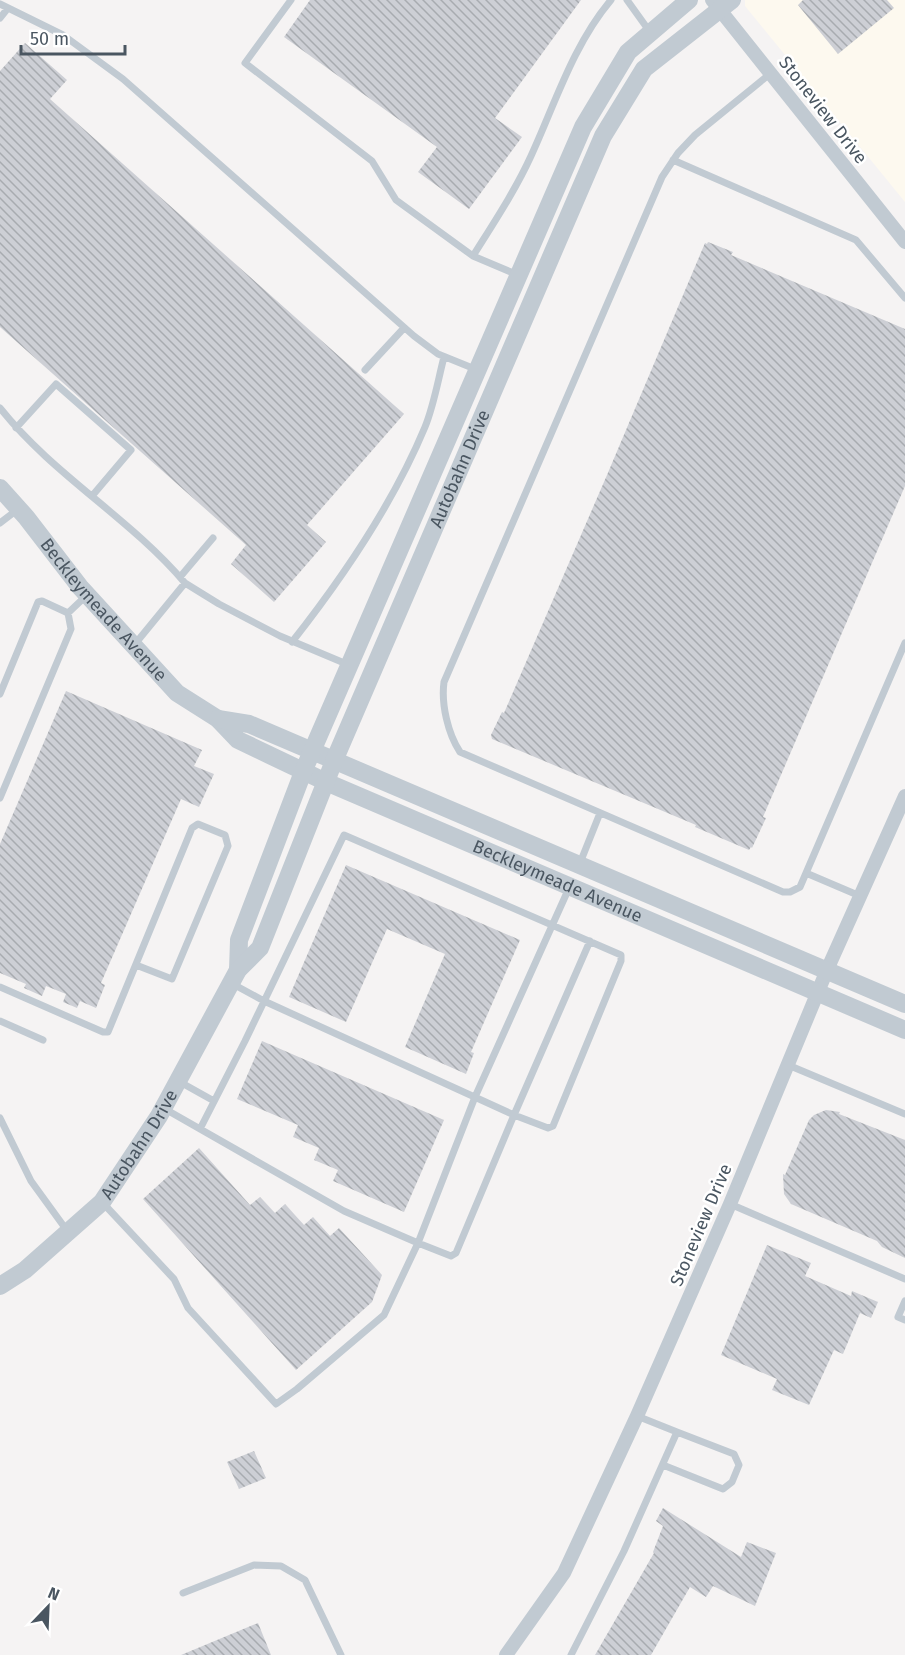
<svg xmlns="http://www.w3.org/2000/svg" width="905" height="1655" font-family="'Fira Sans',sans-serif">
  <defs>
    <pattern id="building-back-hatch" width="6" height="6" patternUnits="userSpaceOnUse" patternTransform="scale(1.5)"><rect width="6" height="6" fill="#cdcfd5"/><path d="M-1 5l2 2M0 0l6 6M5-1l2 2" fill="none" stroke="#a8abb0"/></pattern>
  </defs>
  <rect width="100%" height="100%" fill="#f5f3f3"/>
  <path fill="#fdf9ef" d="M 745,0 L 905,0 L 905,202 L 745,6 Z"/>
  <path fill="url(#building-back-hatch)" d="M 310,0 L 581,0 L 495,118 L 522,137 L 469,209 L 418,172 L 437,147 L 284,37 Z
    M 803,0 L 887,0 L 894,8 L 838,54 L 798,5 Z
    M 25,43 L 67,80 L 50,99 L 404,414 L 307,525 L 326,542 L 274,602 L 231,564 L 246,545 L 0,327 L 0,71 Z
    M 708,242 L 733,252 L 731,255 L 905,329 L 905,486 L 763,817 L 766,818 L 752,848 L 751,847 L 749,850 L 695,827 L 696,825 L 492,739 L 491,735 L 502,712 L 504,713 L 607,475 L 705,243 L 707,244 Z
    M 66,691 L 202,750 L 194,766 L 214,774 L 199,807 L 181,799 L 101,983 L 105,985 L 96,1008 L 80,1001 L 77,1008 L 63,1002 L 66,994 L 46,986 L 42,996 L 24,988 L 26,984 L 0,973 L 0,844 Z
    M 346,865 L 520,940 L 471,1052 L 474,1053 L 466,1074 L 405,1047 L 445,954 L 387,929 L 346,1022 L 289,997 Z
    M 262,1041 L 444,1120 L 404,1212 L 333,1181 L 338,1170 L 314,1160 L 319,1148 L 293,1137 L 298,1125 L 237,1099 Z
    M 826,1110 L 840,1112 L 839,1114 L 905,1140 L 905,1258 L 882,1247 L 877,1241 L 791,1204 L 784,1194 L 783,1174 L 785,1175 L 809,1120 L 814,1115 Z
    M 199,1148 L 250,1205 L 260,1197 L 275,1213 L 285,1204 L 304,1225 L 313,1217 L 330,1236 L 339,1228 L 382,1275 L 372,1302 L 296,1370 L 143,1199 Z
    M 767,1245 L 811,1263 L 805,1276 L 851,1296 L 852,1291 L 878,1302 L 871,1318 L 860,1313 L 843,1354 L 834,1350 L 809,1405 L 772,1390 L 777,1379 L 721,1355 Z
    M 254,1451 L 266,1478 L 239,1489 L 227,1462 Z
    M 663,1508 L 741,1557 L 747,1542 L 776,1553 L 755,1606 L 713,1586 L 706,1597 L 690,1587 L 651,1655 L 595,1655 L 654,1553 L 653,1552 L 663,1526 L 656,1521 Z
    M 258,1623 L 271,1655 L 181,1655 Z"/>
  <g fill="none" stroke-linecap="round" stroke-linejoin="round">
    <path stroke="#c1cad2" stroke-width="7" d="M 291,0 L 245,63 L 372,161 L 396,200 L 473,256 L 518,275
      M 627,0 L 650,32
      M 0,4 L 63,35 L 123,79 L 414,336 L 438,354 L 475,369
      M 0,18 L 8,8
      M 771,73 L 695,135 L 678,153 L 662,177 L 444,682 C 441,704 448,734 460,752 L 783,892 L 790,892 L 800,887 L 905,643
      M 673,160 L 856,240 L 905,298
      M 473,256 C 493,224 515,191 531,156 C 555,104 573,45 611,0
      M 365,370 L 404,328
      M 0,408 C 53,475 130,518 185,583
      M 16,428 L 56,384 L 131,450 L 92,496
      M 0,523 L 17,510
      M 180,577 L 213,538
      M 292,642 C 344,576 393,504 425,427 C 434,405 438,380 444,357
      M 135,644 L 185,583 L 219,604 L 280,636 L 349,665
      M 0,694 L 38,602 L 42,601 L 68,613 L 87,595
      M 0,798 L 71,629 L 68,613
      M 580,863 L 600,813
      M 806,873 L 860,896
      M 231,983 L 264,1001 L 514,1115 L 590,941
      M 0,987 L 103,1032 L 108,1032 L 192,828 L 198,824 L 225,835 L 228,846 L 172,979 L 136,965
      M 0,1021 L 43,1040
      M 788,1065 L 905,1114
      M 180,1082 L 214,1101
      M 165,1109 L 344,1211 L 418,1243 L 475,1097 L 569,888
      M 0,1118 L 31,1181 L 68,1232
      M 102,1202 L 174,1279 L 188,1308 L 276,1404 L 297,1389 L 384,1315 L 418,1243 L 451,1256 L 456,1253 L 514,1115 L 548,1128 L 553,1126 L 621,961 L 621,955 L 344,835 L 245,1041 L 200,1129
      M 730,1204 L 905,1279
      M 905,1301 L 898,1317 L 905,1320
      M 663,1465 L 723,1489 L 732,1482 L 739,1465 L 734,1454 L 677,1432
      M 183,1593 L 254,1565 L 281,1566 L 305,1580 L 341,1655
      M 571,1655 L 624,1551 L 677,1432 L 637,1416"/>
    <path stroke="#c1cad2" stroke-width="14" d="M 712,0 L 905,242
      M 506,1655 L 564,1573 L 637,1416 L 730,1204 L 827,970 L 905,796"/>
    <g stroke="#c1cad2" stroke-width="18">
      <path id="s1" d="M 0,488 L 26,517 L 80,587 L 177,693 L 218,719 L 238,740 L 326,782 L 905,1030"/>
      <path d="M 218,719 L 249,724 L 905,1004"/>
      <path d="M 238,970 L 239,940 L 303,772 L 583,127 L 628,52 L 689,0"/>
      <path id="s2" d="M 0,1286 L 25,1270 L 102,1202 L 159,1116 L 238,970 L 260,948 L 334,761 L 603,136 L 644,69 L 732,0"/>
    </g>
  </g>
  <g text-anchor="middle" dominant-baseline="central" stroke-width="5" stroke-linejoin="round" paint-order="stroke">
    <g font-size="18" fill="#4a5661" stroke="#fff">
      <text transform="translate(823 110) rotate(52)">Stoneview Drive</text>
      <text stroke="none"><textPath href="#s2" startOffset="952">Autobahn Drive</textPath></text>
      <text stroke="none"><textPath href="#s1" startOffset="160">Beckleymeade Avenue</textPath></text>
      <text stroke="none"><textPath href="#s1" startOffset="698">Beckleymeade Avenue</textPath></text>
      <text stroke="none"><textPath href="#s2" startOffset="201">Autobahn Drive</textPath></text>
      <text transform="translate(701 1225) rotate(-67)">Stoneview Drive</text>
    </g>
  </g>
  <g transform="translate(48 1607) rotate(23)" stroke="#ffffff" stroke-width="4.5" paint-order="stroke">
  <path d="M0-4.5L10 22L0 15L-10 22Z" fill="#4a5661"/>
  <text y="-9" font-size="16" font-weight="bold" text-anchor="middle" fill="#4a5661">N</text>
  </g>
  <path d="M21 45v9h104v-9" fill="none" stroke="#4a5661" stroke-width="3"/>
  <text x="30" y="45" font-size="18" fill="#4a5661" stroke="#ffffff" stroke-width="4.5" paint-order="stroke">50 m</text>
</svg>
